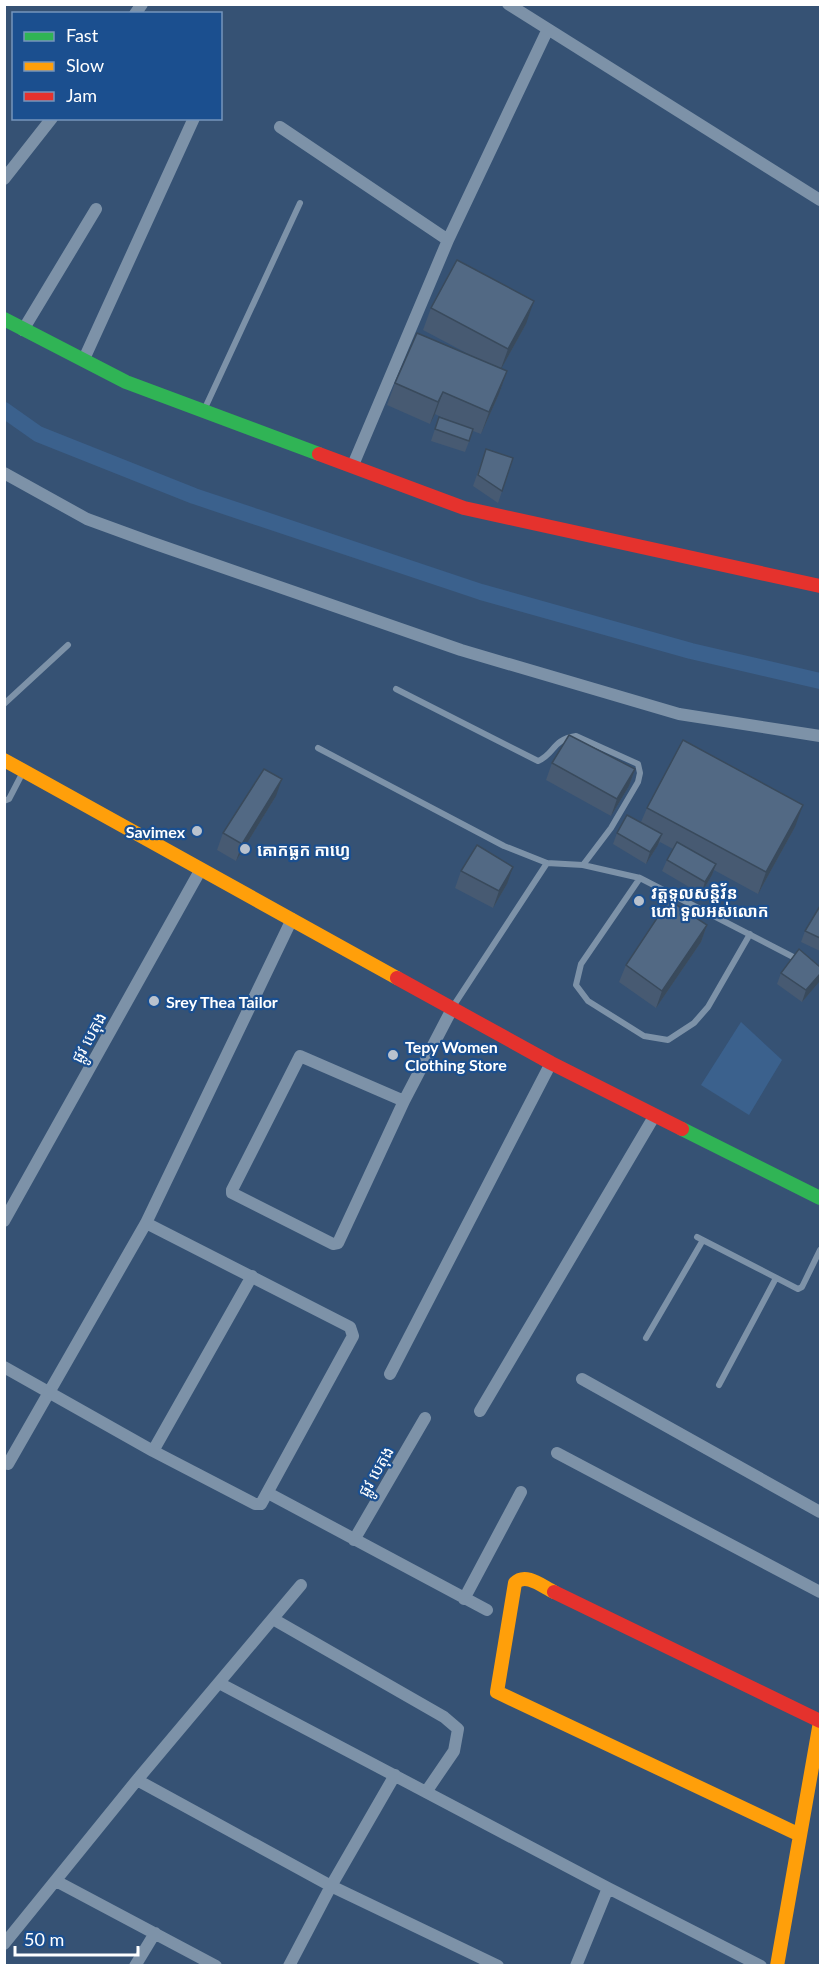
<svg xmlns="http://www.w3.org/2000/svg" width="825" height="1970" font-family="Lato,'Noto Sans Khmer',sans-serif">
  <rect width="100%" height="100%" fill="#365274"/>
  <path fill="#3b618d" d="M 741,1022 L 782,1060 L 749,1115 L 701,1085 Z"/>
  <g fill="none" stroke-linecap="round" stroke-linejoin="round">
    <path stroke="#3b618d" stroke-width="16" d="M 4,410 L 38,434 L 194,496 L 481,592 L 691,651 L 820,681"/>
    <path stroke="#7d92a8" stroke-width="6" d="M 205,408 L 300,203
      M 396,689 L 538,761 C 556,753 551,740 576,736 L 638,764 L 640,773 L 638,782 L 611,828 L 583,865
      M 4,704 L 68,645
      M 318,748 L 504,846 L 547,863 L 583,865 L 640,878 L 799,960
      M 4,801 L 9,799 L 23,772
      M 640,878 L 581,964 L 576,985 L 588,1001 L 644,1036 L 668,1040 L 694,1023 L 708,1007 L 750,934
      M 454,1005 L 547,863
      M 697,1237 L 798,1289 L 802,1287 L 820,1250
      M 646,1338 L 703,1240
      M 719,1385 L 776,1278"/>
    <path stroke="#7d92a8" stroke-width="12" d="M 508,4 L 820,200
      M 135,14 L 142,4
      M 280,127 L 448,240
      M 4,179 L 52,118
      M 23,330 L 96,209
      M 84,359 L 194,118
      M 353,465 L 448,240 L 547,31
      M 4,473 L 87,519 L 150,542 L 461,650 L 679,714 L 820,736
      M 404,1101 L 300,1056 L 232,1190 L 232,1193 L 333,1244 L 338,1243 L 404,1101 L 453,1007
      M 4,1221 L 201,869
      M 4,1367 L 153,1451 L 255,1504 L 261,1504 L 353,1336 L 350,1327 L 146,1223
      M 390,1374 L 551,1063
      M 582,1379 L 820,1512
      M 480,1411 L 655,1115
      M 153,1451 L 252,1276
      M 557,1453 L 820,1592
      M 8,1464 L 146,1223 L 292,919
      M 268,1493 L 487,1610
      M 354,1540 L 425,1418
      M 464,1599 L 521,1492
      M 273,1619 L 444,1717 L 458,1729 L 454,1751 L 426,1792
      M 219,1683 L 608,1888 L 761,1966
      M 137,1780 L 331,1886 L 498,1966
      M 56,1881 L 216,1966
      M 4,1944 L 137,1780 L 301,1585
      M 135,1966 L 155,1933
      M 289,1966 L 331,1886 L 395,1775
      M 576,1966 L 608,1888"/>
    <path stroke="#30b455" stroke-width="14" d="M 4,319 L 126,382 L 319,454
      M 682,1129 L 820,1198"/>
    <path stroke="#ff9f0a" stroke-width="14" d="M 4,760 L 397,978
      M 554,1592 C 543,1587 526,1572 515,1583 L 497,1692 L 800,1835
      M 777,1966 L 820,1722"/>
    <path stroke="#e5322d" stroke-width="14" d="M 319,454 L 464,508 L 820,586
      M 397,978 L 551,1063 L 682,1129
      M 554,1592 L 820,1721"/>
  </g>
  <path fill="#475a72" d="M 431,308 L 526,324 L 501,369 L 507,371 L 499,394 L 481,434 L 473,431 L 465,452 L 431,441 L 439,417 L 449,421 L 435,414 L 430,424 L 387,405 L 395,383 L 472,356 L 423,330 Z
    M 486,449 L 502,491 L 498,503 L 473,486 Z
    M 552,763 L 635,769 L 629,786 L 611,816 L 546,780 Z
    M 276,796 L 236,861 L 217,850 L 223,833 Z
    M 647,808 L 795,827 L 758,894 L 714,870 L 712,875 L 701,894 L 662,871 L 667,860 L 673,849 L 660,842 L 658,845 L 646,864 L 613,844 L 617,833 L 641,822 Z
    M 461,871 L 507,884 L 493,908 L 455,888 Z
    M 820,906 L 820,951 L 801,942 L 805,931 Z
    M 707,925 L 701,942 L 656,1008 L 619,982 L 626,965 Z
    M 781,973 L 820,981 L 802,1002 L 777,984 Z"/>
  <path fill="#394a5c" d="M 534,301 L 526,324 L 500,371 L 508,349 Z
    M 507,371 L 499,394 L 481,434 L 489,412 Z
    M 443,392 L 435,414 L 430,424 L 438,402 Z
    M 635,769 L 629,786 L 611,816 L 617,799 Z
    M 282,779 L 276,796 L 236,861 L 242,844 Z
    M 803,805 L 795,827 L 758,894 L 766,872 Z
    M 662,834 L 658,845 L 646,864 L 650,852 Z
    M 716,864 L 712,875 L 701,894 L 705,882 Z
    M 513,867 L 507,884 L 493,908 L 499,891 Z
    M 707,925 L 701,942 L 656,1008 L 662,991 Z
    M 820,974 L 820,981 L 802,1002 L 806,990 Z"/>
  <path fill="#526984" stroke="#394a5c" stroke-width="1.5" d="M 457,260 L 534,301 L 508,349 L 431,308 Z
    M 417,333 L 507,371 L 489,412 L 443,392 L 438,402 L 395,383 Z
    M 439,417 L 473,429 L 469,441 L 435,429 Z
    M 486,449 L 513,458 L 502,491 L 478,475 Z
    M 569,735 L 635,769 L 617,799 L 552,763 Z
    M 683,740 L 803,805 L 766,872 L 647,808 Z
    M 264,769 L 282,779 L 242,844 L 223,833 Z
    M 627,815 L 662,834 L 650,852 L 617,833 Z
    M 677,842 L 716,864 L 705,882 L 667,860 Z
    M 477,845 L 513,867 L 499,891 L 461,871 Z
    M 669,900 L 707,925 L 662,991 L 626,965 Z
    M 820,906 L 820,938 L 805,931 Z
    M 799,949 L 820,967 L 820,974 L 806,990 L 781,973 Z"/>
  <g fill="#b9c2ce" stroke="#1b4f8f" stroke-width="2">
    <circle cx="197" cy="831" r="6"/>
    <circle cx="245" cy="849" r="6"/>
    <circle cx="639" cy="901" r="6"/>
    <circle cx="154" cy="1001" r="6"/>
    <circle cx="393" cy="1055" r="6"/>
  </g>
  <g text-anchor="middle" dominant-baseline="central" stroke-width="4.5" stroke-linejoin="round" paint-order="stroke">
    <g font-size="16" font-weight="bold" fill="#fff" stroke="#1b4f8f" text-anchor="start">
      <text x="185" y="831" text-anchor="end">Savimex</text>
      <text x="257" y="849">គោកធ្លក កាហ្វេ</text>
      <text x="651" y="892">វត្តទូលសន្តិវ័ន<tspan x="651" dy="18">ហៅ ទួលអស់លោក</tspan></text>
      <text x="166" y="1001">Srey Thea Tailor</text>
      <text x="405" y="1046">Tepy Women<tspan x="405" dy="18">Clothing Store</tspan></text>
    </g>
    <g font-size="16" fill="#fff" stroke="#1b4f8f">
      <text transform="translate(88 1037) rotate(-61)">ផ្លូវ បេតុង</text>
      <text transform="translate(375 1471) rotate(-60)">ផ្លូវ បេតុង</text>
    </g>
  </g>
  <rect width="825" height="1970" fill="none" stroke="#ffffff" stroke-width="12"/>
  <rect x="12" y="12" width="210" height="108" fill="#1b4f8f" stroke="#7695bc" stroke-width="1.5"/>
  <rect x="24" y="32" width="30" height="9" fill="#30b455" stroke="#7695bc" stroke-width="1.5"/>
  <text x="66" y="42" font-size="18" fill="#ffffff">Fast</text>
  <rect x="24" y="62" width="30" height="9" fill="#ff9f0a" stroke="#7695bc" stroke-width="1.5"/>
  <text x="66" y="72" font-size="18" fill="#ffffff">Slow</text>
  <rect x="24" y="92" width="30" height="9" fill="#e5322d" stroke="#7695bc" stroke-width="1.5"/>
  <text x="66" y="102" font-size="18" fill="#ffffff">Jam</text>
  <path d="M15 1946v9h123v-9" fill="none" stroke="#ffffff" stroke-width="3"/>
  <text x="24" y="1946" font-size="18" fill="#ffffff" stroke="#1b4f8f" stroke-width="4.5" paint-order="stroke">50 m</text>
</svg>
